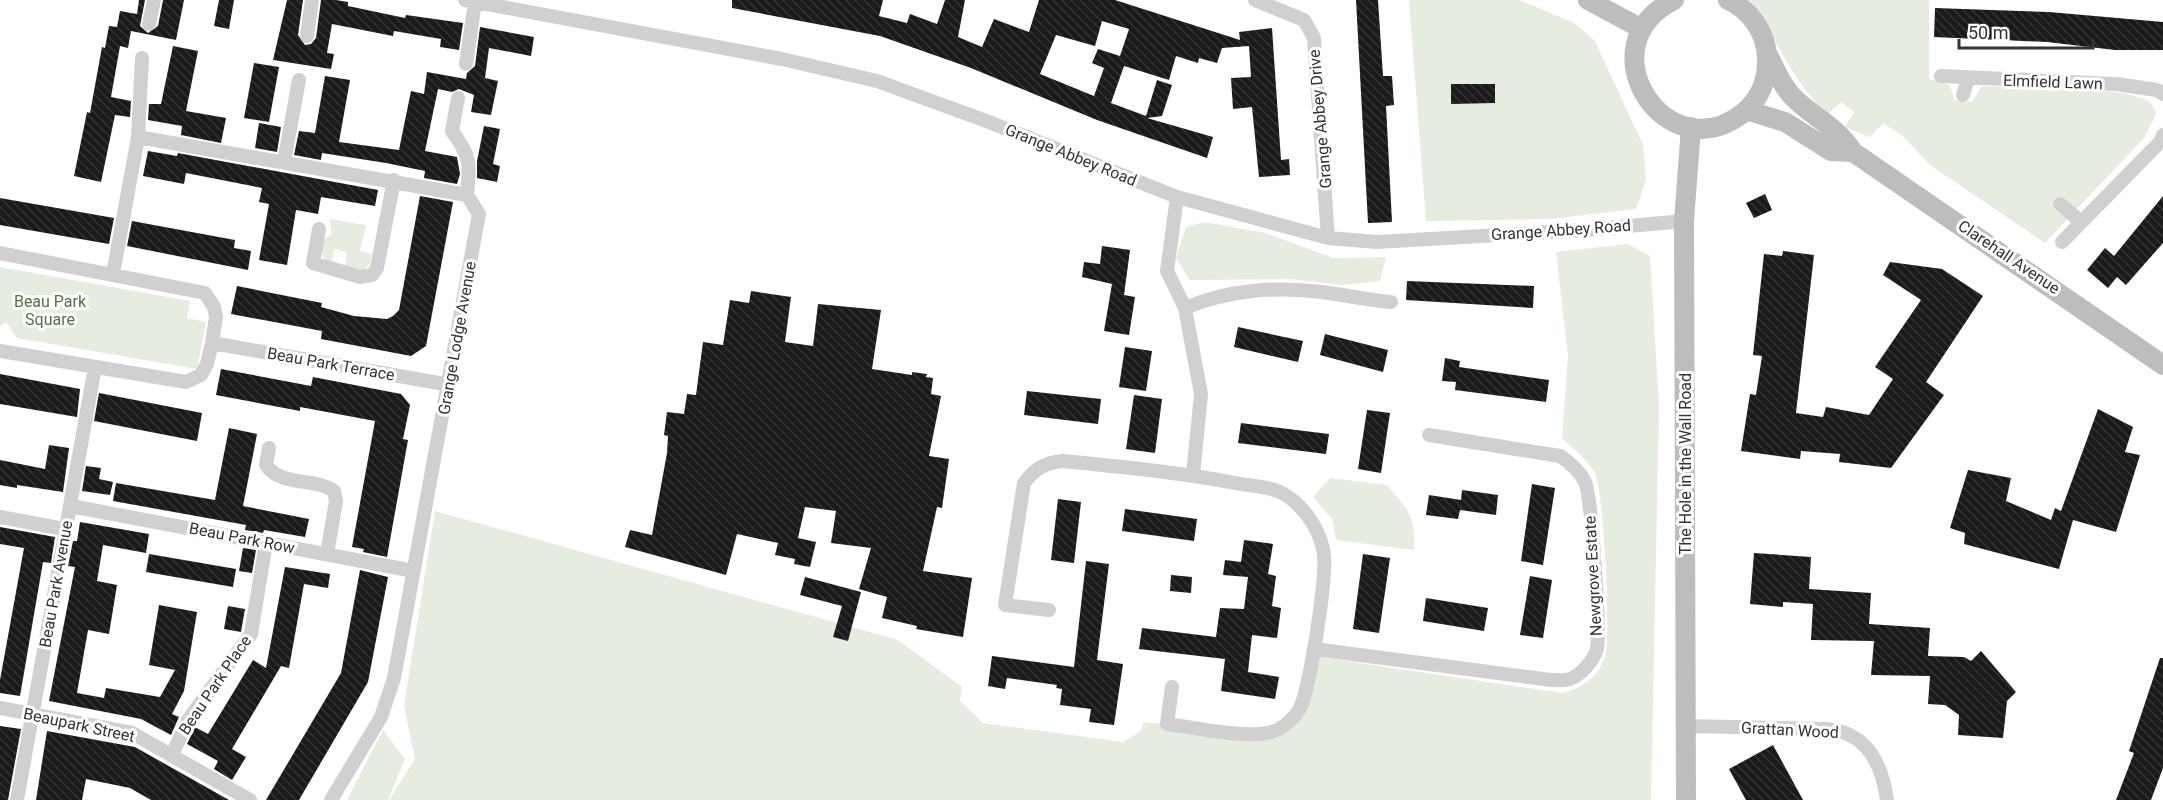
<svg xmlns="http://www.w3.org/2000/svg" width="2163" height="800" font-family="Roboto,sans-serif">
  <defs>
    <pattern id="building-back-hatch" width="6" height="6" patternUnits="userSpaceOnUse" patternTransform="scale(1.5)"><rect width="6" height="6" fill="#1a1a1a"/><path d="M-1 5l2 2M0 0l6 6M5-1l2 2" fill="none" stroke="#333"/></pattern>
  </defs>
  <rect width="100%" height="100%" fill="#fff"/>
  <path fill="#e6ecdf" d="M 1409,0 L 1519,0 L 1574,23 L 1595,41 L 1643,145 L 1646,180 L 1636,209 L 1550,219 L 1426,221 Z
    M 1745,0 L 1929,0 L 1929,79 L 1950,85 L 1954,100 L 1972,102 L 1982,86 C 2020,88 2116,85 2146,100 C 2153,103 2154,108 2156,115 L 2144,138 L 2045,243 L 1930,165 L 1904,137 L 1883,123 L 1870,137 L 1845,127 L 1854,112 L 1841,102 L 1828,114 C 1803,93 1790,67 1773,38 C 1765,25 1754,12 1745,0 Z
    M 329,219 L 366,225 L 360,251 L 372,254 L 370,264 L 363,270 L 345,266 L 347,252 L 334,249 L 332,262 L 324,258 L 321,249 L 324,239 L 332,234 Z
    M 1204,222 L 1265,233 L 1334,258 L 1386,257 L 1380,281 L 1342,285 L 1291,279 L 1190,280 L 1176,258 L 1186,227 Z
    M 1628,244 L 1650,256 L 1659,407 L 1651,800 L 389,800 L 415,759 L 404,706 L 435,511 L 898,640 L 962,687 L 960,701 L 983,723 L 1123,742 L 1141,731 L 1144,722 L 1255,734 L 1306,708 L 1319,657 L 1562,693 C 1582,688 1598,678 1605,656 C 1611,633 1604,500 1596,476 C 1592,463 1572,448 1562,438 L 1568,356 L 1556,252 Z
    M 0,267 L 190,301 L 187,318 L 206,322 L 197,369 L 17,338 L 6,322 L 0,326 Z
    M 1330,478 L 1387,485 C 1409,511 1415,515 1414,550 L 1336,540 L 1332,519 L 1313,497 Z
    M 383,730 L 405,759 L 388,800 L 347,800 Z"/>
  <path fill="url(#building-back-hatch)" fill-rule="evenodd" d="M 139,0 L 145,0 L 140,26 L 148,33 L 158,26 L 163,0 L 184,0 L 176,40 L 131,31 L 128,48 L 120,46 L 111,97 L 131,101 L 130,117 L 115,115 L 101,182 L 74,176 L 87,112 L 90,113 L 102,47 L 105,48 L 109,26 L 117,27 L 120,11 L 137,14 Z
    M 219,0 L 234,0 L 229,29 L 214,26 Z
    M 287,0 L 303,0 L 298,35 L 305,45 L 311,44 L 316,38 L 321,0 L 336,0 L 348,2 L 348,6 L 405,18 L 406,15 L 463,23 L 459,50 L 440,47 L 441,39 L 394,31 L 393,36 L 332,24 L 327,53 L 334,54 L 331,69 L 273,60 Z
    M 732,0 L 883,0 L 879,16 L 907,23 L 910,14 L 937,24 L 945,0 L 965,0 L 958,37 L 982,47 L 994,19 L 1029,32 L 1039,0 L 1115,0 L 1240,40 L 1239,32 L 1272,28 L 1281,160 L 1289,159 L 1290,175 L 1259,177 L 1252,107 L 1233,109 L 1231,78 L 1251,77 L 1249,46 L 1222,48 L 1217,63 L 1199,58 L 1198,63 L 1176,56 L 1169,80 L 1124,66 L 1111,103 L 1146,116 L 1157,80 L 1172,85 L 1162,116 L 1147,118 L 1213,137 L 1207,158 L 1097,120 L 971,68 L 880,36 L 732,8 ZM 1102,21 L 1129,29 L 1120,56 L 1098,49 L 1092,63 L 1104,68 L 1094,96 L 1040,74 L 1056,35 L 1095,46 Z
    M 1356,0 L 1378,0 L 1383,76 L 1392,76 L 1394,105 L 1386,106 L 1392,222 L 1368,223 Z
    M 1935,8 L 2049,12 L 2163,22 L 2163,50 L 2115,50 L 2047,42 L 1934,37 Z
    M 480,27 L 534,37 L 531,56 L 489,48 L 485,78 L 498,81 L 491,115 L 471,112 L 474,95 L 459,89 L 452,92 L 438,89 L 425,151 L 457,157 L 460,174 L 457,184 L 424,178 L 425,171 L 386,163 L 322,153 L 321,160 L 294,155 L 299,131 L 315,133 L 325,76 L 350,80 L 339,142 L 399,150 L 411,91 L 424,94 L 427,72 L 466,79 L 467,73 L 475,66 Z
    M 173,46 L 198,51 L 186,111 L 226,118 L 221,143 L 181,135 L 182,126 L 148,120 L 149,104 L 161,104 Z
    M 254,63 L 279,67 L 269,122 L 244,118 Z
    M 1451,84 L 1495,84 L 1495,103 L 1451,104 Z
    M 259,123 L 281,127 L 277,152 L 255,148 Z
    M 484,126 L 500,129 L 493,164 L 500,166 L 497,182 L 477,178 L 477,161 Z
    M 148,151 L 177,156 L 178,153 L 378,190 L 375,206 L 321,197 L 318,214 L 296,210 L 287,265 L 259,260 L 269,204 L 259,202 L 262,188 L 186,173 L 184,184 L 143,176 Z
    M 1765,194 L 1772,210 L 1754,218 L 1746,203 Z
    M 420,196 L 453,202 L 426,346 L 411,356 L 321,339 L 322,331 L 231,314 L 237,286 L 322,303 L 321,307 L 354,316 L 387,319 L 393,316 L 399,310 Z
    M 2163,196 L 2163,243 L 2126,285 L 2117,277 L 2108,288 L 2087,270 L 2105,248 L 2114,256 Z
    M 0,198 L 114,218 L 109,244 L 0,225 Z
    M 132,221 L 235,240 L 234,248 L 251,251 L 248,270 L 127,246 Z
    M 1102,246 L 1130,250 L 1124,295 L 1135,297 L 1129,335 L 1104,331 L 1112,284 L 1082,277 L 1084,262 L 1100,264 Z
    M 1783,251 L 1814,255 L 1796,413 L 1823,417 L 1826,407 L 1869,415 L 1893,379 L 1875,367 L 1921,300 L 1883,275 L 1890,262 L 1942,269 L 1983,296 L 1926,382 L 1944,395 L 1891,468 L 1839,462 L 1840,454 L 1801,451 L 1800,459 L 1741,451 L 1750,394 L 1756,395 L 1762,356 L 1753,355 L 1764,254 L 1782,256 Z
    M 1407,281 L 1534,286 L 1533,308 L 1406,300 Z
    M 751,291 L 791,297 L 785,342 L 813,346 L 818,304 L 881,310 L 872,369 L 912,375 L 912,372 L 927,374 L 926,377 L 933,378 L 931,394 L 941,396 L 929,456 L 949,459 L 942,508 L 937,507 L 923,571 L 972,578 L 963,637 L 916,629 L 917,626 L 882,618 L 887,597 L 859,589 L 871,548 L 831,543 L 836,511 L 805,507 L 798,538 L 816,542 L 810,567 L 794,564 L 795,559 L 775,555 L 778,543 L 737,534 L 726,575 L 625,547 L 630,530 L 652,535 L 667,453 L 668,436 L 664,435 L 667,412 L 684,414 L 687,394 L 696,395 L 703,342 L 723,345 L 730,300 L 749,303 Z
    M 1238,327 L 1303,341 L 1298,362 L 1234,347 Z
    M 1325,334 L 1388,350 L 1383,372 L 1320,355 Z
    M 1125,347 L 1152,351 L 1146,391 L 1119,387 Z
    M 1445,358 L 1460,361 L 1459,367 L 1549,380 L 1546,402 L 1455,390 L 1456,382 L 1442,381 Z
    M 221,369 L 311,386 L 313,377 L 401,394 L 410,405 L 403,439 L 408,440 L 387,557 L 363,552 L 364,549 L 352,547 L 375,421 L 300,407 L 300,411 L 216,395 Z
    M 0,374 L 80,389 L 77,417 L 0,404 Z
    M 1027,391 L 1101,399 L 1098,424 L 1024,415 Z
    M 99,393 L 202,413 L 197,441 L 94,421 Z
    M 1134,395 L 1162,399 L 1155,453 L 1126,449 Z
    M 2098,409 L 2133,427 L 2125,452 L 2140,455 L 2116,532 L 2073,520 L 2059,569 L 1964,544 L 1965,533 L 1950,528 L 1968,470 L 2011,478 L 2006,501 L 2051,520 L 2055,508 L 2061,511 Z
    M 1367,410 L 1390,413 L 1381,473 L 1358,469 Z
    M 1241,423 L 1329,434 L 1326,454 L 1238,443 Z
    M 229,428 L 257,434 L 243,506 L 309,519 L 305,537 L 264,530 L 263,533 L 245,530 L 246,525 L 113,501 L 116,483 L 215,500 Z
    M 49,445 L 69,448 L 63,492 L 17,485 L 17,488 L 0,485 L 0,460 L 45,469 Z
    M 86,466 L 101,468 L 99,479 L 113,482 L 110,495 L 82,491 Z
    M 1532,484 L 1555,488 L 1543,565 L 1521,561 Z
    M 1462,490 L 1498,495 L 1496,515 L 1460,510 L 1458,519 L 1426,515 L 1429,495 L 1461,500 Z
    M 1058,499 L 1081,502 L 1074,563 L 1051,560 Z
    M 1125,509 L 1197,519 L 1194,541 L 1122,531 Z
    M 80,522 L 149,534 L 146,553 L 103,545 L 97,581 L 117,585 L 109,634 L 88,630 L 77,693 L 104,698 L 106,688 L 160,697 L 175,670 L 149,665 L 159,605 L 197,612 L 184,691 L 172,714 L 179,717 L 171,735 L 141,719 L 49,701 L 75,567 L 68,566 L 73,541 L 77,541 Z
    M 0,527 L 55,537 L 51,563 L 43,562 L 20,696 L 0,693 L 0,680 L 24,548 L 0,544 Z
    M 1244,540 L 1273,544 L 1268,574 L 1276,576 L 1272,606 L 1281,608 L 1277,638 L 1252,635 L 1248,672 L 1279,677 L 1275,699 L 1221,691 L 1225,659 L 1139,649 L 1142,628 L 1216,637 L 1220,608 L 1244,609 L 1248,577 L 1223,575 L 1225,560 L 1241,562 Z
    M 243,548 L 256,550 L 252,573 L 239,571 Z
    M 1754,553 L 1811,557 L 1809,589 L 1871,593 L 1869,624 L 1930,628 L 1928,656 L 1964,657 L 1971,661 L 1981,651 L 2016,692 L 2007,701 L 2003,738 L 1958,735 L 1959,715 L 1945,705 L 1928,704 L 1930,676 L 1871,675 L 1874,641 L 1811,640 L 1813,604 L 1783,602 L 1783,607 L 1750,604 Z
    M 149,554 L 236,569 L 233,587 L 146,572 Z
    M 1363,554 L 1390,558 L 1379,633 L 1353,629 Z
    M 1086,561 L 1109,564 L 1097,660 L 1123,664 L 1114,725 L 1089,722 L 1091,709 L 1060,705 L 1062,689 L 1056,688 L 1057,685 L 1007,678 L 1005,689 L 988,686 L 992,656 L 1074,667 Z
    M 285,567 L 330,574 L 328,588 L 304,584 L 289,668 L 281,666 L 232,749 L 246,757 L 232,780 L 214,769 L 218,761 L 187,744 L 195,727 L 208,734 L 253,660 L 266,668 Z
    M 360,570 L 388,577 L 368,682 L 299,800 L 266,800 L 341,673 Z
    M 1171,575 L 1192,577 L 1191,593 L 1170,591 Z
    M 1530,576 L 1552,580 L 1543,638 L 1520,635 Z
    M 805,577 L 861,592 L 848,641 L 833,637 L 842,606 L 800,595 Z
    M 1426,598 L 1488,608 L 1484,631 L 1423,621 Z
    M 228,606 L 245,609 L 241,632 L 224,629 Z
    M 2160,658 L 2163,658 L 2163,768 L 2151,800 L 2116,800 L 2134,753 L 2129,751 Z
    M 0,726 L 21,729 L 8,800 L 0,800 Z
    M 47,731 L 135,747 L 229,800 L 151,800 L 130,788 L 86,779 L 82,800 L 36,800 Z
    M 1773,745 L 1803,800 L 1746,800 L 1729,769 Z"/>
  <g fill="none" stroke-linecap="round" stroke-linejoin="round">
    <path stroke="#d0d0d0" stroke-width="14" d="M 465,0 L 782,59 L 877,81 L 989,122 L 1177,197 L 1328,238 L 1377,242 L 1585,230 L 1684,221
      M 1255,0 L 1304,20 L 1314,38 L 1328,238
      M 149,24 L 154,0
      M 307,36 L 312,0
      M 466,64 L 475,2
      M 1941,76 L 2116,84 L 2157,90 L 2163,94
      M 1963,95 L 1968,79
      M 458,98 L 452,131 C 471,157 470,162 467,195
      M 138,137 L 467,195 L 479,214 L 394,678 L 381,717 L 331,800
      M 284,162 L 299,80
      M 1177,197 L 1167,271 L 1185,308 L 1201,394 L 1193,475
      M 2060,204 L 2080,221
      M 319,229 L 313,263 L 360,277 L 372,275 L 377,268 L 394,180
      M 2062,242 L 2161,141 L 2163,135
      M 0,253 L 205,293 L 214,307 L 216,317 L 212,343 L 207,364 L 201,375 L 186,382 L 0,351
      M 113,274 L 138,137 L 142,58
      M 1185,308 C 1227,290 1277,286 1322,292 C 1345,295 1368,300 1391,302
      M 212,343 L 450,385
      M 269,448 L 266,465 C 281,487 314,477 334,491 L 336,501 L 327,554
      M 71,506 L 414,571
      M 0,517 L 64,529
      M 1049,610 L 1005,605 L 1024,483 C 1036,468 1044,463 1063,461 C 1121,467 1178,472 1235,483 C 1249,486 1267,486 1280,492 C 1301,502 1318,526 1323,549 C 1329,571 1310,683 1301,706 C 1297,715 1288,724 1279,729 C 1256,742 1194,727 1167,724 L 1172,687
      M 1314,649 L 1551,680 C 1557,680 1565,681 1570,679 C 1581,675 1594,660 1597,649 C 1600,631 1592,498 1585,482 C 1579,470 1571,463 1560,456 L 1429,435
      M 0,708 L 132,733 L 250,800
      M 1685,726 L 1826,729 C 1867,732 1882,764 1887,800
      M 172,755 L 188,720 L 251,634 L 266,543
      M 17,800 L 95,367"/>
    <path stroke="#bdbdbd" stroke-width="20" d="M 1588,0 L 1642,29
      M 1674,0 C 1583,46 1667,173 1743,113 C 1760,99 1768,79 1767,57 C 1766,32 1750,10 1728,0
      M 1767,53 C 1776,70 1783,89 1797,101 C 1817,119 1839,129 1853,152 L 2163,365
      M 1746,110 L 1785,122 L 1831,151 L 1853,152
      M 1686,800 L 1684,221 L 1691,127"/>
  </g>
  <g text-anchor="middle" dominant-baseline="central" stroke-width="6" stroke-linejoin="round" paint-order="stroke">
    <g font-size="16" fill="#333" stroke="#fff">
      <text transform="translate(2053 82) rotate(2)">Elmfield Lawn</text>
      <text transform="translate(1320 119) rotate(-95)">Grange Abbey Drive</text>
      <text transform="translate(1071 155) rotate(22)">Grange Abbey Road</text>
      <text transform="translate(1561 230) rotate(-4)">Grange Abbey Road</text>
      <text transform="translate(2009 257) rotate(34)">Clarehall Avenue</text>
      <text transform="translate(457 338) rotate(-80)">Grange Lodge Avenue</text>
      <text transform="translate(331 364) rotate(10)">Beau Park Terrace</text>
      <text transform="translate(1685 464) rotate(-90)">The Hole in the Wall Road</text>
      <text transform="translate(242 538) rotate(11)">Beau Park Row</text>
      <text transform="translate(1593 576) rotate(-93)">Newgrove Estate</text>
      <text transform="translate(56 584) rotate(-80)">Beau Park Avenue</text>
      <text transform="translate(215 685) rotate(-56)">Beau Park Place</text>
      <text transform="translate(79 725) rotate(12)">Beaupark Street</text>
      <text transform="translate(1790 730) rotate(3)">Grattan Wood</text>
    </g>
    <g font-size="16" fill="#56703f" stroke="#fff">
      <text x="50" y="301">Beau Park<tspan x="50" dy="18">Square</tspan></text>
    </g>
  </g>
  <path d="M1959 39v9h134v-9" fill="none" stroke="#333333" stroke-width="3"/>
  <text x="1968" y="39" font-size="18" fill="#333333" stroke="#ffffff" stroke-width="4.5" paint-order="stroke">50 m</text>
</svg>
